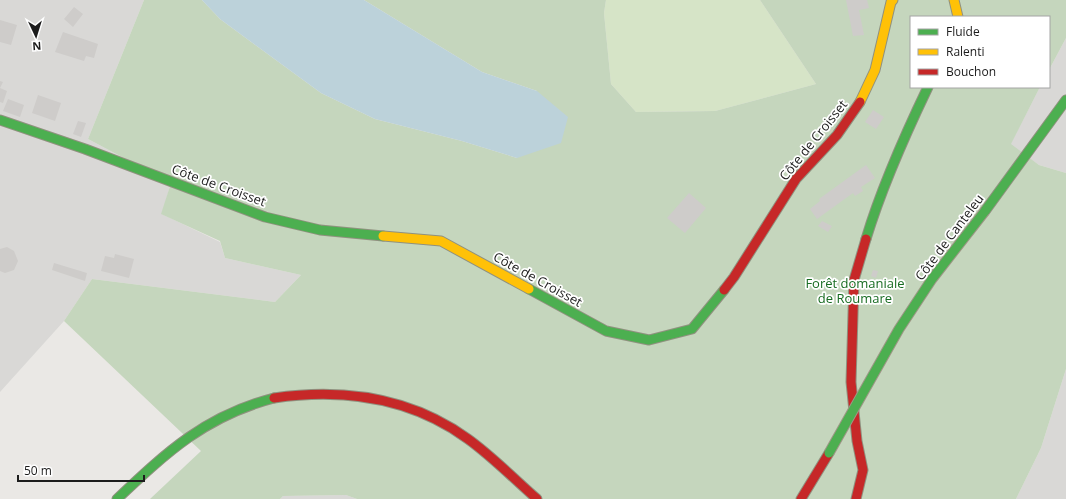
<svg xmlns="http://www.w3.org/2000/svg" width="1066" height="499" font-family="'Open Sans',sans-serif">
  <rect width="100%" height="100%" fill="#eae8e5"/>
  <path fill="#d9d8d6" d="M 0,0 L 144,0 L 88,139 L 171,183 L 162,214 L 220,242 L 225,258 L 301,275 L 275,302 L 92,279 L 64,321 L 0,392 Z
    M 1066,38 L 1066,173 L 1039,165 L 1010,145 L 1040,87 L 1049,87 L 1049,70 Z
    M 1066,369 L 1066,499 L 1016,499 L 1041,448 Z
    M 346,495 L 357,499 L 280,499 L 283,496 Z"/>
  <path fill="#d6e4c7" d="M 606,0 L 760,0 L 816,84 L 715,111 L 636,112 L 611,84 L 604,13 Z"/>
  <path fill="#c5d6bd" d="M 144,0 L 202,0 L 220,19 L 321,93 L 375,119 L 462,141 L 517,158 L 537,91 L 482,72 L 364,0 L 606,0 L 604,13 L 611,84 L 636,112 L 715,111 L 816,84 L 760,0 L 1066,0 L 1066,38 L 1049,70 L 1049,17 L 911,17 L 911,87 L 1040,87 L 1011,144 L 1039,165 L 1066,173 L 1066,369 L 1041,448 L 1016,499 L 357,499 L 346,495 L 283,496 L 280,499 L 150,499 L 201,451 L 64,321 L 92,279 L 275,302 L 301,275 L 225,258 L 220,241 L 161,214 L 171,183 L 88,139 Z"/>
  <path fill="#bcd2da" d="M 202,0 L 364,0 L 482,72 L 537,91 L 568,117 L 561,143 L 517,158 L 462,141 L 375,119 L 321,93 L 220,19 Z"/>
  <path fill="#ceccca" d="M 846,0 L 867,0 L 869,8 L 859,10 L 864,35 L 853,36 Z
    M 74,7 L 83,14 L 73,27 L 64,19 Z
    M 0,20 L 17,25 L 11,45 L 0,42 Z
    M 63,32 L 98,44 L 94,58 L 86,56 L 84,61 L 55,52 Z
    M 0,81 L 3,82 L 0,88 L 7,91 L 3,103 L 0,102 Z
    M 38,95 L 61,103 L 55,121 L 32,113 Z
    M 8,99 L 24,105 L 20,117 L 3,111 Z
    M 873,110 L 884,117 L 876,129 L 865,122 Z
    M 78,121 L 86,123 L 81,137 L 73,134 Z
    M 866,165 L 875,178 L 861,187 L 863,191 L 855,196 L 853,193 L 817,219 L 810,209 L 820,201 L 819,199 Z
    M 689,193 L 706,208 L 685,233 L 667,218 Z
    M 822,221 L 832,226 L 828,232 L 818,226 Z
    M 7,247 L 14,251 L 18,261 L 14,270 L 5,273 L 0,271 L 0,249 Z
    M 115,254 L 134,259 L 129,278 L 101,271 L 105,256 L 114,258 Z
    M 54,263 L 87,273 L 85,281 L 52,270 Z
    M 873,270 L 878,271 L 876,278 L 871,276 Z"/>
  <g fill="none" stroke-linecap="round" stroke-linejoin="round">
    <g stroke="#90917f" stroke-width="11">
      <path id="fast" d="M 0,120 L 85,149 L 265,217 L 320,230 L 383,236
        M 985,211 L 1066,100
        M 866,239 C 882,186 904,137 928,87
        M 529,289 L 606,331 L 649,340 L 692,329 L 724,290
        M 117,499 C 167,452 205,416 274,398"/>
    </g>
    <g stroke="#90917f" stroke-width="11">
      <path id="slow" d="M 954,0 L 958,17
        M 860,102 L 875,70 L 891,2 L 893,0
        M 383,236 L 441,241 L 529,289"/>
    </g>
    <g stroke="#90917f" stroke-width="11">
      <path id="jam" d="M 724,290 L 734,277 L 796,179 L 837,135 L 860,102
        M 274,398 C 344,388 410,397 468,439 C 493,457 514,479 537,499
        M 801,499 L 829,453
        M 856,499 L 863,470 L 857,441 L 851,382 L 854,280 L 866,239"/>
    </g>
    <use href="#fast" stroke="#4caf50" stroke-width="9"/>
    <use href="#slow" stroke="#ffc107" stroke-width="9"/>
    <use href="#jam" stroke="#c62828" stroke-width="9"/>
    <g stroke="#9d9685" stroke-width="11" stroke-linecap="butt">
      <path id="fast-bridge" d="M 829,453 L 899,329 L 932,279 L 985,211"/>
    </g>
    <use href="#fast-bridge" stroke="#4caf50" stroke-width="9"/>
  </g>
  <g text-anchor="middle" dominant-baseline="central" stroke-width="3.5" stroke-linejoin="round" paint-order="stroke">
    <g font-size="13" fill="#1c1c1c" stroke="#fff">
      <text transform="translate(813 140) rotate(-51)">Côte de Croisset</text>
      <text transform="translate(219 185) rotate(20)">Côte de Croisset</text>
      <text transform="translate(949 237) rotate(-53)">Côte de Canteleu</text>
      <text transform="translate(538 279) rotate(29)">Côte de Croisset</text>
    </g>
    <g font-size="13" fill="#186c22" stroke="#fff">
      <text x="855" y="283">Forêt domaniale<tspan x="855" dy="15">de Roumare</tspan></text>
    </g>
  </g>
  <rect x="910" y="16" width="140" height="72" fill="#ffffff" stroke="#a4a4a4"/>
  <rect x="918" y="29" width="20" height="6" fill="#4caf50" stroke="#a4a4a4"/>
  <text x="946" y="36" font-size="12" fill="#1c1c1c">Fluide</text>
  <rect x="918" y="49" width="20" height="6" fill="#ffc107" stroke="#a4a4a4"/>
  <text x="946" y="56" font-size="12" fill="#1c1c1c">Ralenti</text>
  <rect x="918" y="69" width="20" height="6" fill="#c62828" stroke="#a4a4a4"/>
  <text x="946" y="76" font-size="12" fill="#1c1c1c">Bouchon</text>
  <g transform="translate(36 36) rotate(176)" stroke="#ffffff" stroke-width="3" paint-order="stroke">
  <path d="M0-3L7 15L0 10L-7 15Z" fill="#1c1c1c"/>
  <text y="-6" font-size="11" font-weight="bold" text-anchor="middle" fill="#1c1c1c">N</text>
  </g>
  <path d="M18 475v6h126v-6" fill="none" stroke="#1c1c1c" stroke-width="2"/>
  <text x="24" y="475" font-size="12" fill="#1c1c1c" stroke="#ffffff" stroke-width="3" paint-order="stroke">50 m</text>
</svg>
